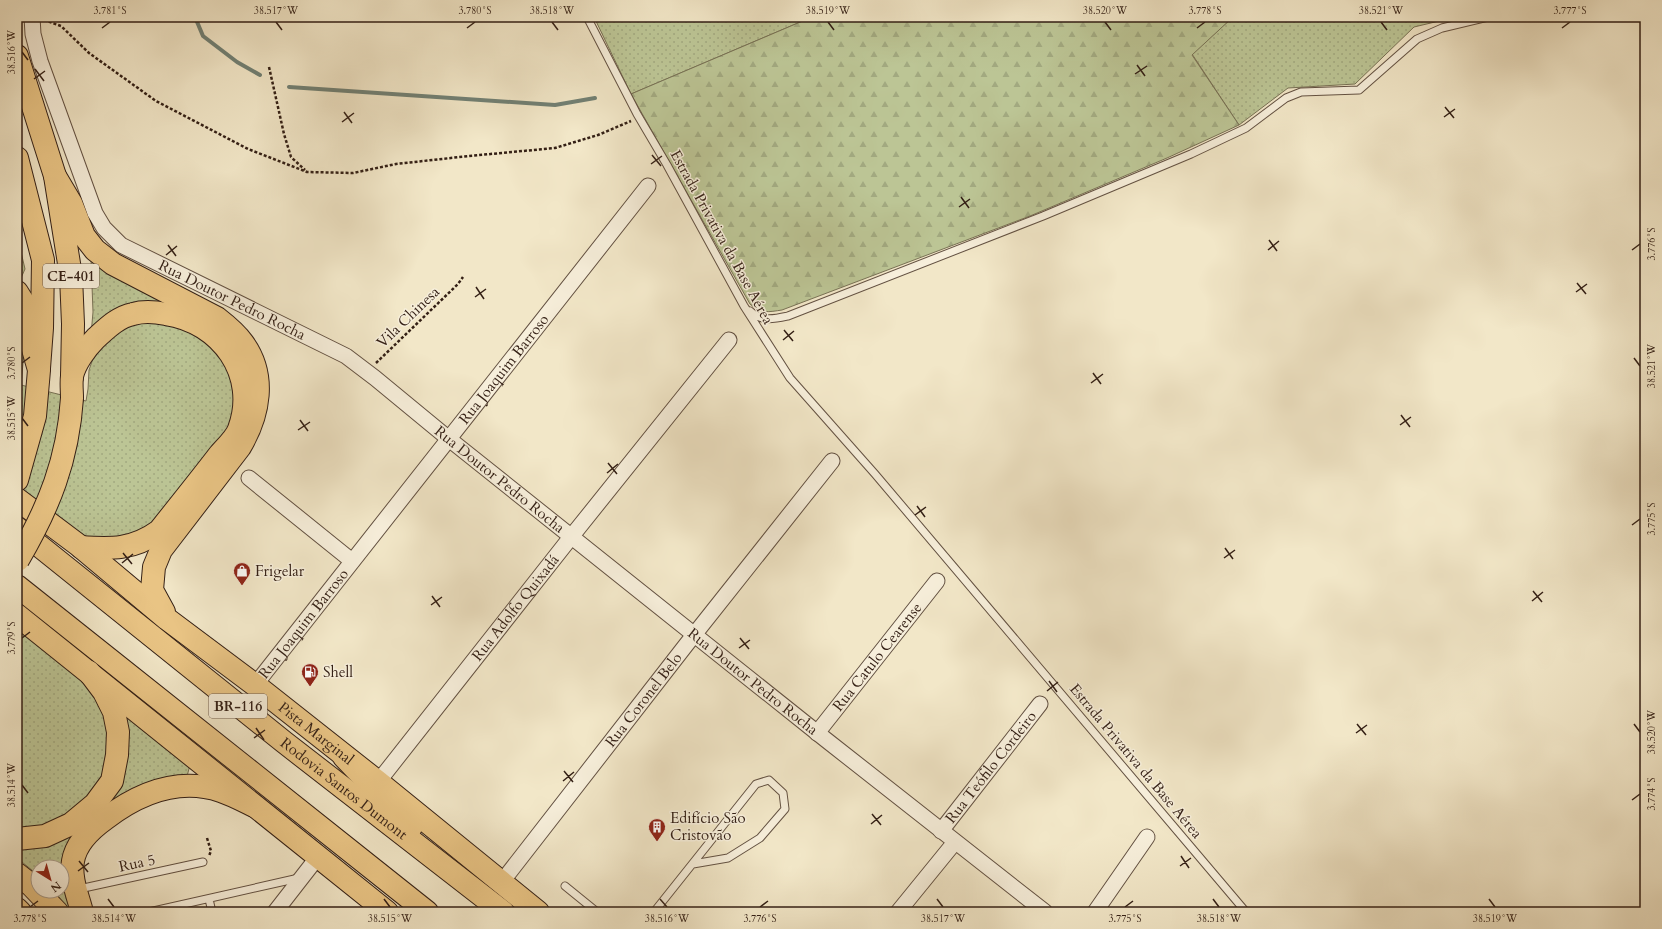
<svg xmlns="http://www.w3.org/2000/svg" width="1662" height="929" font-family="Cardo,serif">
  <defs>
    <pattern id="grass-dots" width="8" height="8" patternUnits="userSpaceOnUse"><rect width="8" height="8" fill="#bcc595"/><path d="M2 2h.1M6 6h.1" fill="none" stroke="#a2a980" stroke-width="1.8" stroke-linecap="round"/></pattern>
    <pattern id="forest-firs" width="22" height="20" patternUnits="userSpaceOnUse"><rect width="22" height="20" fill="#bcc595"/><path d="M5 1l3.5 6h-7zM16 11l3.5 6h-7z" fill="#a2a980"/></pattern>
  </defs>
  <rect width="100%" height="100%" fill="#f2e7c8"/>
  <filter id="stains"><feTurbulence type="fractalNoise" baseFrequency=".005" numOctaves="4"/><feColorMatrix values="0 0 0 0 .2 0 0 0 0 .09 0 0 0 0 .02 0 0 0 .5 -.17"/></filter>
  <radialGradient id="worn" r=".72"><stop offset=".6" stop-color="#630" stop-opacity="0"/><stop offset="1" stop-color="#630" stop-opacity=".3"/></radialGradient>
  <path fill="url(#grass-dots)" stroke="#787255" d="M 594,17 L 812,17 L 631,94 Z
    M 1233,17 L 1456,17 L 1414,27 L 1355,84 L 1288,88 L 1239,125 L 1192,54 Z
    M 17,235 L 25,269 L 21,278 L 17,274 Z
    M 91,259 L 177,309 L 91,335 L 93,312 Z
    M 17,304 L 25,341 L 21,385 L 86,401 L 88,389 L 89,370 L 95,353 L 118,332 L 133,325 L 145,322 L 161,321 L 209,340 L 236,384 L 231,429 L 146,533 L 94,542 L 17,489 Z
    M 17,626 L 85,680 L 110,726 L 109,768 L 71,819 L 17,832 Z
    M 122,710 L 190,765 L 186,780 L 119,801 L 107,803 Z
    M 82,830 L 75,912 L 70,912 L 54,891 L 62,891 L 62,867 L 38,867 L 38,875 L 17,858 L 17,846 Z"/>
  <path fill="url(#forest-firs)" stroke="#787255" d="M 812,17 L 1233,17 L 1192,55 L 1239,125 L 1167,158 L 1030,216 L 782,310 C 769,312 760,314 750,304 L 631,94 Z"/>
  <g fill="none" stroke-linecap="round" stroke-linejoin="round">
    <path stroke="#718074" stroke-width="4" d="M 195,17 L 203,36 L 237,62 L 260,75
      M 289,87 L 555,105 L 595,98"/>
    <g stroke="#635142" stroke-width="9">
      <path id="service" d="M 587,17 L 637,114 L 667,165 L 744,306 L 790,378 L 875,474 L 1246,912
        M 750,311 C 761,322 774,319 788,316 L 1043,216 L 1191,154 L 1246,128 L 1286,98 L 1301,92 L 1359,90 L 1417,39 L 1442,28 L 1488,17
        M 565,886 L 597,912
        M 79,889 L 203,862
        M 209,899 L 212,912
        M 149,912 L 299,878
        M 654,912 L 756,784 L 769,780 L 783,793 L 785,809 L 760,838 L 728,858 L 693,864"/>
    </g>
    <g stroke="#635142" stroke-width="17">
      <g id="minor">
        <path id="s1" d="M 32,17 L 33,34 L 40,61 L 95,213 L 104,228 L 121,245 L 346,356 L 375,378 L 449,439 L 825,739 L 1045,912"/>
        <path d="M 249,478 L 352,561"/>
        <path id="s2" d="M 255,685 L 648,186"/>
        <path id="s3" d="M 817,733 L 937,581"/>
        <path id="s4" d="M 378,782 L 571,537 L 729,340"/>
        <path id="s5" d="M 941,831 L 1040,704"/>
        <path id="s6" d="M 501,883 L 686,645 L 832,461"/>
        <path d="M 275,912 L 317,858"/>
        <path d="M 898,912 L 955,842"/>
        <path d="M 1095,912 L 1147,837"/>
      </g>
    </g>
    <g stroke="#331f15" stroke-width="24">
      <g id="primary">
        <path d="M 17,56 L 55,176 L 71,276 L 73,324 L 72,377"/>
        <path d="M 17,158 L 43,260 L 42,328 L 39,368"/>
        <path d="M 55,176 L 71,203 L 84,236 L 95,250 L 113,264 L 217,318 C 226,325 236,333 243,343 C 267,376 259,415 240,447 L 161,550 L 154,567 L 152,590 L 164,612"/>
        <path id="s7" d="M 17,499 L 81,547 L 167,619 L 255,685 L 378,782 L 538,912"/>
        <path d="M 17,615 L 387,912"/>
      </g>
    </g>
    <g stroke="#331f15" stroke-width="24">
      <g id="trunk">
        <path d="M 17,292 L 22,300 L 28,332 L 39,370 L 35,416 L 17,480"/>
        <path d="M 72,398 C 72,391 71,383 72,376 C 75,363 86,348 96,338 C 107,328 118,317 133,314 C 143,311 156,312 166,314 C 221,322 259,375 239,429 C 236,438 225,448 219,455 C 199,481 179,506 159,531 C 133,550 111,549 81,547"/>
        <path id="s8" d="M 17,528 L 284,742 L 503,912"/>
        <path d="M 17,586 L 427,912"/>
        <path d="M 344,757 L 411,827"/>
        <path d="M 17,839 L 45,836 L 71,824 L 95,804 L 112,781 L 117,755 L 118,732 L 114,712 L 104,692 L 89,672"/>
        <path d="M 17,874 L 31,885 L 57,912"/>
        <path d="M 17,909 L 20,912"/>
        <path d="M 82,912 C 78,896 70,878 73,861 C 76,843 91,829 105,819 C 139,793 179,777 221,791 C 233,795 244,801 254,806"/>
      </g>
    </g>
    <path stroke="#331f15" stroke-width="2.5" stroke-dasharray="3 2" stroke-linecap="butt" d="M 44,20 L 61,26 L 89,53 L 156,101 L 248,149 L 307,172 L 353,173 L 396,164 L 469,156 L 555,148 L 598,135 L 631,121
      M 269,67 L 284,134 L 291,157 L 305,170
      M 376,363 L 458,284 L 463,277
      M 207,838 L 211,851 L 209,856"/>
    <use href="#service" stroke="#f7efdb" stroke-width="7"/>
    <use href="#minor" stroke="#f7efdb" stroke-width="15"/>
    <use href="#primary" stroke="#e9c484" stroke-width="22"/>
    <use href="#trunk" stroke="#e9c484" stroke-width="22"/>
    <g stroke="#331f15" stroke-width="24" stroke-linecap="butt">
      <path id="trunk-bridge" d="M 18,560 C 49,507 68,460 72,398"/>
    </g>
    <use href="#trunk-bridge" stroke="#e9c484" stroke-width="22"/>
  </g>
  <path fill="none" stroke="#331f15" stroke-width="1.5" d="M 276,22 L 282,30M 552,22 L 558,30M 828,22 L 834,30M 1105,22 L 1111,30M 1381,22 L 1387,30M 102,28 L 110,22M 467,28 L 475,22M 1197,28 L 1205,22M 1562,28 L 1570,22M 22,52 L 28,60M 1137,65 L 1145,76M 35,69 L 44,81M 1135,74 L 1147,66M 34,79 L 45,71M 1445,107 L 1454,118M 344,112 L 352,123M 1444,117 L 1455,109M 342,122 L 354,113M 652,155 L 661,166M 651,164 L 662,156M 961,197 L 969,208M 959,207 L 970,199M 1269,240 L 1277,251M 168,245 L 176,256M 1268,250 L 1279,241M 1632,250 L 1640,244M 166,255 L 177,246M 1577,283 L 1586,294M 476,287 L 484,299M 1576,292 L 1587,284M 475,297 L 486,289M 784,330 L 793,341M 783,340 L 794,331M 1634,358 L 1640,366M 22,363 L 30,357M 1093,373 L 1101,384M 1091,383 L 1103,374M 1401,415 L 1410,427M 22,418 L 28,426M 300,420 L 308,431M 1400,425 L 1411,417M 298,430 L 310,422M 608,463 L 617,474M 607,473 L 618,464M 917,506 L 925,517M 915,515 L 926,507M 1632,525 L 1640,519M 1225,548 L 1233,559M 123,553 L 132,564M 1224,558 L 1235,550M 122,563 L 133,554M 1533,591 L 1542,602M 432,596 L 440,607M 1532,601 L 1543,592M 431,605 L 442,597M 22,638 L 30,632M 740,638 L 749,649M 739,648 L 750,640M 1049,681 L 1057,692M 1047,691 L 1058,682M 1357,724 L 1366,735M 1634,724 L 1640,732M 256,728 L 264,740M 1356,733 L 1367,725M 254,738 L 265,730M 564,771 L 573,782M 563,781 L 574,772M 22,785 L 28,793M 1632,800 L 1640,794M 872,814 L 881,825M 871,824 L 882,815M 1181,856 L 1189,868M 79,861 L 88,872M 1180,866 L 1191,858M 78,871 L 89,863M 108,899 L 114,907M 384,899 L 390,907M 660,899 L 667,907M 937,899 L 943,907M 1213,899 L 1219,907M 1489,899 L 1495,907M 30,907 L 38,901M 760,907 L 768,901M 1125,907 L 1133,901"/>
  <defs>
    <g id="shop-pin" transform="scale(0.9)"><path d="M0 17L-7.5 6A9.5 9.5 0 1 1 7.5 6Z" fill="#8f2418" stroke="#f7efdb"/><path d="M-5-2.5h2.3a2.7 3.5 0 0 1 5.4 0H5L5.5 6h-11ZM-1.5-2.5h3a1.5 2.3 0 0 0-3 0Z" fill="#fff"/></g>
    <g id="fuel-pin" transform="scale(0.9)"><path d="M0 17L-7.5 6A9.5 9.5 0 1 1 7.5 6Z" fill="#8f2418" stroke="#f7efdb"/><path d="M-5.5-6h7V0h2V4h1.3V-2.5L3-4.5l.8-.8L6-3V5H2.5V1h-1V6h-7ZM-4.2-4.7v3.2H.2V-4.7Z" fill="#fff"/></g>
    <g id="building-pin" transform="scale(0.9)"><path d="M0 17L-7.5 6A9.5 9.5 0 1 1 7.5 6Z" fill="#8f2418" stroke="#f7efdb"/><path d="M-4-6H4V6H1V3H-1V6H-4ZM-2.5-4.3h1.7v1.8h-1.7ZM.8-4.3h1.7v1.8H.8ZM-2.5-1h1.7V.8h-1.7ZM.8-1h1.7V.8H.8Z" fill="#fff"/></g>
  </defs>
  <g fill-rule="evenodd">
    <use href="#shop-pin" x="242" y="571"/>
    <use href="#fuel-pin" x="310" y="672"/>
    <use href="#building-pin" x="657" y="827"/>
  </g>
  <g text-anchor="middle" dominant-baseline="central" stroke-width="3" stroke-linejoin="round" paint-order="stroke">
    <g fill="#f7efdb" stroke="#6e5d50" stroke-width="1">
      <rect x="43" y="264" width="56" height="24" rx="3"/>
      <rect x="209" y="694" width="58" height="24" rx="3"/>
    </g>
    <g font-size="14" font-weight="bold" fill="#331f15">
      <text x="71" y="276">CE-401</text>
      <text x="238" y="706">BR-116</text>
    </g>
    <g font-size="15" fill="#331f15" stroke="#f7efdb">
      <text transform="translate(722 237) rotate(61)">Estrada Privativa da Base Aérea</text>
      <text stroke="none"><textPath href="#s1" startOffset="372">Rua Doutor Pedro Rocha</textPath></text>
      <text transform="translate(408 317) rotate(-44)">Vila Chinesa</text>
      <text stroke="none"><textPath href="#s2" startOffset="402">Rua Joaquim Barroso</textPath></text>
      <text stroke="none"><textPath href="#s1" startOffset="696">Rua Doutor Pedro Rocha</textPath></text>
      <text stroke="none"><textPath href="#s4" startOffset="222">Rua Adolfo Quixadá</textPath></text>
      <text stroke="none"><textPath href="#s2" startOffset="78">Rua Joaquim Barroso</textPath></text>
      <text stroke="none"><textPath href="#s3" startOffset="97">Rua Catulo Cearense</textPath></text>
      <text stroke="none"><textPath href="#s1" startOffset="1020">Rua Doutor Pedro Rocha</textPath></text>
      <text stroke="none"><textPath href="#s6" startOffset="232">Rua Coronel Belo</textPath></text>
      <text stroke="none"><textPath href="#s7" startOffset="380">Pista Marginal</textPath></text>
      <text transform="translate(1136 761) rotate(50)">Estrada Privativa da Base Aérea</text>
      <text stroke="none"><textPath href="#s5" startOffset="81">Rua Teófilo Cordeiro</textPath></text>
      <text stroke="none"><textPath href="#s8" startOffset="418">Rodovia Santos Dumont</textPath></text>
      <text transform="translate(137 863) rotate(-12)">Rua 5</text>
    </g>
    <g font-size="15" fill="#331f15" stroke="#f7efdb" text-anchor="start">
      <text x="255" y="571">Frigelar</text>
      <text x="323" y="672">Shell</text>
      <text x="670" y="818">Edifício São<tspan x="670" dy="17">Cristovão</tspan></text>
    </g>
  </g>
  <rect width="1662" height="929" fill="none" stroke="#f2e7c8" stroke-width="44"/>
  <g transform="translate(50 879) rotate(143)"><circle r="19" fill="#f7efdb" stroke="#a99c8c"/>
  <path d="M0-3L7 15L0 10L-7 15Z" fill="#8f2418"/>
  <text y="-6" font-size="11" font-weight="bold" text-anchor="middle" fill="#331f15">N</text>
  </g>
  <rect x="22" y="22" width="1618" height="885" fill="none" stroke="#331f15" stroke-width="1.5"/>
  <g font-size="10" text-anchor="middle" fill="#331f15">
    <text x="110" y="14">3.781°S</text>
    <text x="276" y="14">38.517°W</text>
    <text x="475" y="14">3.780°S</text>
    <text x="552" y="14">38.518°W</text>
    <text x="828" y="14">38.519°W</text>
    <text x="1105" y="14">38.520°W</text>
    <text x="1205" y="14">3.778°S</text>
    <text x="1381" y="14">38.521°W</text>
    <text x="1570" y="14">3.777°S</text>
    <text transform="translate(11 52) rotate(-90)" y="4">38.516°W</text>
    <text transform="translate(1651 244) rotate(-90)" y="4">3.776°S</text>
    <text transform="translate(11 363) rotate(-90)" y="4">3.780°S</text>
    <text transform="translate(1651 366) rotate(-90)" y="4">38.521°W</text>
    <text transform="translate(11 418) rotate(-90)" y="4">38.515°W</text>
    <text transform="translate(1651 519) rotate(-90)" y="4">3.775°S</text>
    <text transform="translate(11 638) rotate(-90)" y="4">3.779°S</text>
    <text transform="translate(1651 732) rotate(-90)" y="4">38.520°W</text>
    <text transform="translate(11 785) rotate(-90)" y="4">38.514°W</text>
    <text transform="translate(1651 794) rotate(-90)" y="4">3.774°S</text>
    <text x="30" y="922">3.778°S</text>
    <text x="114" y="922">38.514°W</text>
    <text x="390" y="922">38.515°W</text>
    <text x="667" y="922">38.516°W</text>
    <text x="760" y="922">3.776°S</text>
    <text x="943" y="922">38.517°W</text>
    <text x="1125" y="922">3.775°S</text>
    <text x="1219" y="922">38.518°W</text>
    <text x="1495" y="922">38.519°W</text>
  </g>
  <rect width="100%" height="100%" filter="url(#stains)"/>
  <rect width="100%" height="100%" fill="url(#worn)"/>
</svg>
